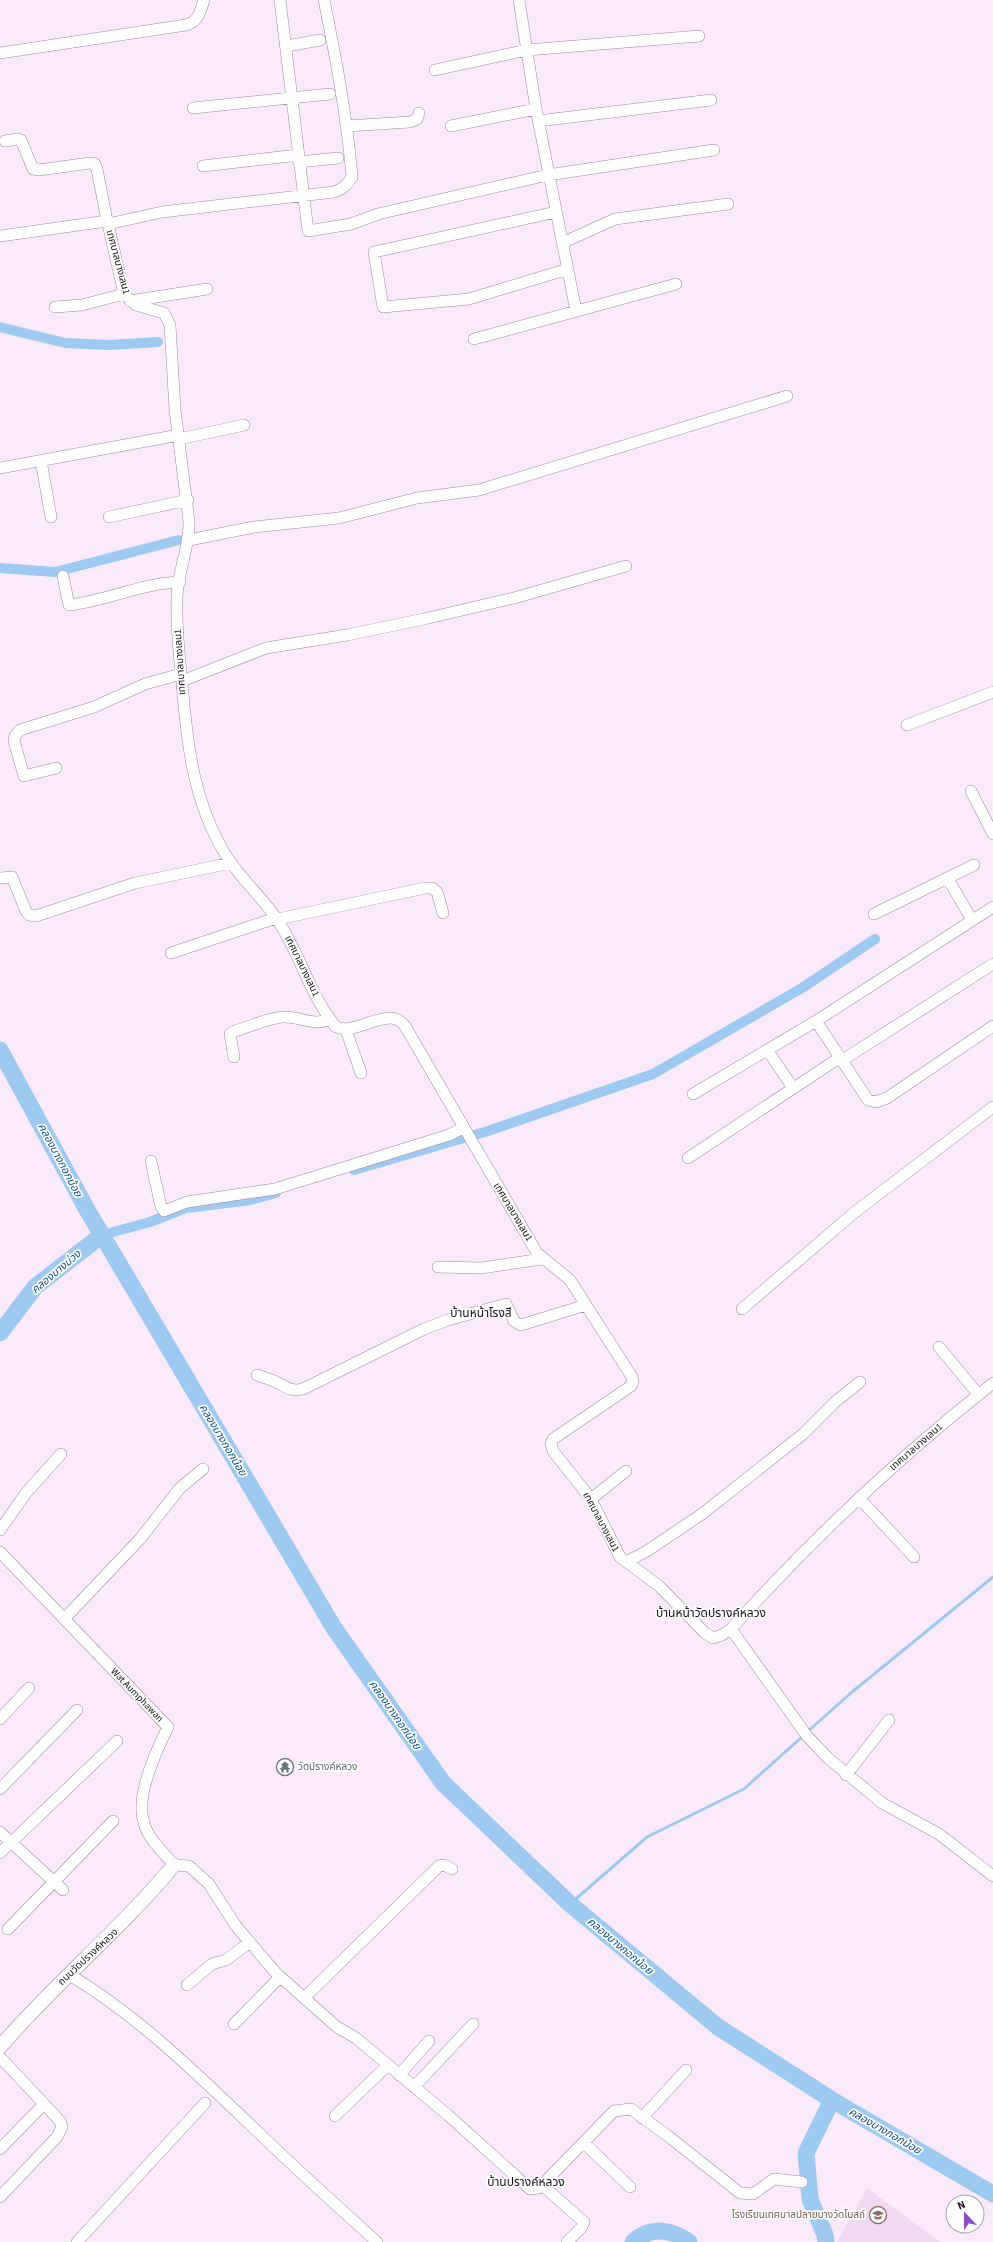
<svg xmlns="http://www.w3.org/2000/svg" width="993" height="2242" font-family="'Source Sans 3','Noto Sans Thai',sans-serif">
  <rect width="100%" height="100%" fill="#fbeafc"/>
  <path fill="#f1daf1" d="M 867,2188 L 940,2242 L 837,2242 Z"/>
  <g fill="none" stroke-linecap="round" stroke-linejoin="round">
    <path stroke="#9ec9f1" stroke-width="3" d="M 807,1732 L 852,1692 L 993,1577
      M 570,1904 L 647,1837 L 744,1789 L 803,1736"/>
    <path stroke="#9ec9f1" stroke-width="10" d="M 0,327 L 65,343 L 109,345 L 158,342
      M 0,568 L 55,572 L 179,540
      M 354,1170 L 488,1131 L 653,1074 L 802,988 L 875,939
      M 102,1235 L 150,1222 L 186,1208 L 251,1200 L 276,1193"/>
    <path stroke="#9ec9f1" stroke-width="17" d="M 0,1050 L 86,1208 L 334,1628 L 443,1783 L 570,1904 L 718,2027 L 832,2100 L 993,2194
      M 0,1333 L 35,1287 L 102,1235
      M 633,2242 C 650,2226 672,2229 689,2242
      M 826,2242 L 825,2235 L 810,2199 L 806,2153 L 832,2100"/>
    <g stroke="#9a8a9a" stroke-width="12">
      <path id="minor" d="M 280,0 L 308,231 L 351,224 L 378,214 L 548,175 L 714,150
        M 324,0 C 336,59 347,117 352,177 C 347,185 343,189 334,192 L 162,212 L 108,224 L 124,294 L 136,305 L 164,313 L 170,325 L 175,410 L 189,521 C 190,548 177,572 177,599 C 176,627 179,655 182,683 C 187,743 193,800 224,852 C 239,878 262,896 278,921 C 301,955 309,994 336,1027 C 358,1036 388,1004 405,1026 L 537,1253 L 570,1280 L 632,1377 L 633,1382 L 631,1386 L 553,1439 L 551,1444 L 553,1451 L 591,1499 L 620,1557 L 659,1586 L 705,1633 L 713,1638 L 722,1635 L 731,1629 C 811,1540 899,1457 993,1383
        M 519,0 L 536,109 L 576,311
        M 287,46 L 320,40
        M 0,53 L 186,25 C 199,21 200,12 204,0
        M 435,70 L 527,50 L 699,36
        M 193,108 L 330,94
        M 538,121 L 711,100
        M 347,126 L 410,122 L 417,119 L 419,113
        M 451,126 L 536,109
        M 5,141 L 17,139 L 21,140 L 33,169 L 39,170 L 90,163 L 95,164 L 97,169 L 107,221
        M 299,162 L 338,158
        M 203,166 L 298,155
        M 556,212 L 374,252 L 383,307 L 469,299 L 568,269
        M 0,236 L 107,221 L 108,224
        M 562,243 L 615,219 L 728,204
        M 130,301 L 207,289
        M 55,307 L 82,305 L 124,294
        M 474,339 L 676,284
        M 179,439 L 244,425
        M 41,461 L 51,517
        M 0,468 L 179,435
        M 109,517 L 188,500
        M 189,540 L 254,527 L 339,518 L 417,498 L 479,490 L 787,396
        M 63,576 L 69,605 C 106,601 142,583 180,582
        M 182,681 L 266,648 L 347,635 L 424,619 L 514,598 L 626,566
        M 907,725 L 993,692
        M 56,768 L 24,776 L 14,741 L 15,736 L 20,730 L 94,707 L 145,684 L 181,674
        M 971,791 L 993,834
        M 1,878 L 12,877 L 26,911 L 29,915 L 36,916 L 135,883 L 231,863
        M 948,879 L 972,920
        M 993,907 L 816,1021 L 868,1100 L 876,1102 L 887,1098 L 993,1026
        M 874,914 L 974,865
        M 278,919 L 425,888 L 432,888 L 437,892 L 443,913
        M 171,953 L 276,918
        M 346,1030 L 361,1073
        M 768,1051 L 793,1088
        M 234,1057 L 230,1034 L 234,1031 C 250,1027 267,1018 283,1017 C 300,1016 313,1027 330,1019
        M 841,1061 L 993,964
        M 693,1094 L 816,1021
        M 688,1158 L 839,1058
        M 151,1161 L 161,1207 L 164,1211 L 187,1202 L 275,1189 L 449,1135 L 463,1128
        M 438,1267 L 481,1268 L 542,1259
        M 742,1309 L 855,1212 L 993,1107
        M 939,1347 L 978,1394
        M 257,1375 C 263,1377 270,1379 276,1382 C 287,1387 290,1392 303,1389 L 424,1329 L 448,1320 L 506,1304 L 514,1321 L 521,1325 L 586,1305
        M 859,1498 L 914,1557
        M 591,1499 L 626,1471
        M 0,1530 L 26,1493 L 61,1454
        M 0,1552 L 168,1727 C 156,1751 135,1797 144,1823 C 148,1839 164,1853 174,1865 L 189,1866 L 209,1884 L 236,1926 L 276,1973 L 337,2027 L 356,2038 L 449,2116 L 530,2189 L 539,2188 L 614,2111 L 631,2109 L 668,2136 L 740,2193 L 753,2194 L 774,2179 L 802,2182
        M 626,1562 L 647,1551 L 702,1514 L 803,1434 L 835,1402 L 860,1382
        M 65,1618 L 140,1539 L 180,1488 L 203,1469
        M 731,1629 L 807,1736 L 828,1758 L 882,1803 L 939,1834 L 993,1876
        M 0,1719 L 29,1688
        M 846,1775 L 889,1720
        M 0,1789 L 77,1710
        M 0,1832 L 63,1890
        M 0,1853 L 117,1741
        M 8,1929 L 113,1821
        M 68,1974 C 139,2016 199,2076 259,2133 C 297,2170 337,2206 377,2242
        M 187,1985 L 212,1964 L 226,1960 L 250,1942
        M 304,1998 L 439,1866 L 444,1865 L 452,1869
        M 234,2024 L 280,1977
        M 0,2057 L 60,2121 L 62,2127 L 57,2137 L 0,2197
        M 399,2075 L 429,2041
        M 414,2087 L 473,2024
        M 335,2116 L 387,2066
        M 642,2118 L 686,2070
        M 584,2143 L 630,2187
        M 0,2149 L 44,2104
        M 542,2185 L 584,2222 L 581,2228 L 567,2242
        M 77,2242 L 205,2103"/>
    </g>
    <g stroke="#9a8a9a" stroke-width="15">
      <path id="tertiary" d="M 0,2047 C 55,1983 120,1930 174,1865"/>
    </g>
    <use href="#minor" stroke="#fff" stroke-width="11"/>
    <use href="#tertiary" stroke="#fff" stroke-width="14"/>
  </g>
  <defs>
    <g id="temple-ring" transform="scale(0.9)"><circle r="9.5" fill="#fff" stroke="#6b7280" stroke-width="1.5"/><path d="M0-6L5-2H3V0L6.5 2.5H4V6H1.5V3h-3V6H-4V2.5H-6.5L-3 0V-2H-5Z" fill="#6b7280"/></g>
    <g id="school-ring" transform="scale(0.9)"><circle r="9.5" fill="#fff" stroke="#8d6e63" stroke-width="1.5"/><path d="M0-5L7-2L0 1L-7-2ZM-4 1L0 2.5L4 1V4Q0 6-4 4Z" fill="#8d6e63"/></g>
  </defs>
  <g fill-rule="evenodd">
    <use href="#temple-ring" x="285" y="1767"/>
    <use href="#school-ring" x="878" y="2215"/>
  </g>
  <g text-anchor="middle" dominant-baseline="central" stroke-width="3.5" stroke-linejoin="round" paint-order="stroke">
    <g font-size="10" fill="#161016" stroke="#fff">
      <text transform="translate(118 262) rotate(75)">เทศบาลบางเลน1</text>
      <text transform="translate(180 662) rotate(-94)">เทศบาลบางเลน1</text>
      <text transform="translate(302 966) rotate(64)">เทศบาลบางเลน1</text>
      <text transform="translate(513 1212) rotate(59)">เทศบาลบางเลน1</text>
      <text transform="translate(916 1447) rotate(-41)">เทศบาลบางเลน1</text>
      <text transform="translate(601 1522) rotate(62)">เทศบาลบางเลน1</text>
      <text transform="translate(137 1695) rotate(46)">Wat Aumphawan</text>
      <text transform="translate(88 1957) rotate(-43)">ถนนวัดปรางค์หลวง</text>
    </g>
    <g font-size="10" fill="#5b616d" stroke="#fff" text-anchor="start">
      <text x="298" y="1767">วัดปรางค์หลวง</text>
    </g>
    <g font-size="10" fill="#785e54" stroke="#fff" text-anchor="end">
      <text x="865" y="2215">โรงเรียนเทศบาลปลายบางวัดโบสถ์</text>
    </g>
    <g font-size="11" font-style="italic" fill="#0f5082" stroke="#fff">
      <text transform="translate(60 1160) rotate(62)">คลองบางกอกน้อย</text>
      <text transform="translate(56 1272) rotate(-40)">คลองบางม่วง</text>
      <text transform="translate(223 1440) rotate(59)">คลองบางกอกน้อย</text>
      <text transform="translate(395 1715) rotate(55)">คลองบางกอกน้อย</text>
      <text transform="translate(620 1946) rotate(40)">คลองบางกอกน้อย</text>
      <text transform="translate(885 2131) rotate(30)">คลองบางกอกน้อย</text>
    </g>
    <g font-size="12" fill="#161016" stroke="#fff">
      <text x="481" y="1313">บ้านหน้าโรงสี</text>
      <text x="711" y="1613">บ้านหน้าวัดปรางค์หลวง</text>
      <text x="526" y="2182">บ้านปรางค์หลวง</text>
    </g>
  </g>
  <g transform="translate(965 2214) rotate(338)"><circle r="19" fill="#ffffff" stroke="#a29fa2"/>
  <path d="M0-3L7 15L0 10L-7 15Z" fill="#8a4fc5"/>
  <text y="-6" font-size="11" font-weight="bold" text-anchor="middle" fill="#161016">N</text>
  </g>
</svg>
